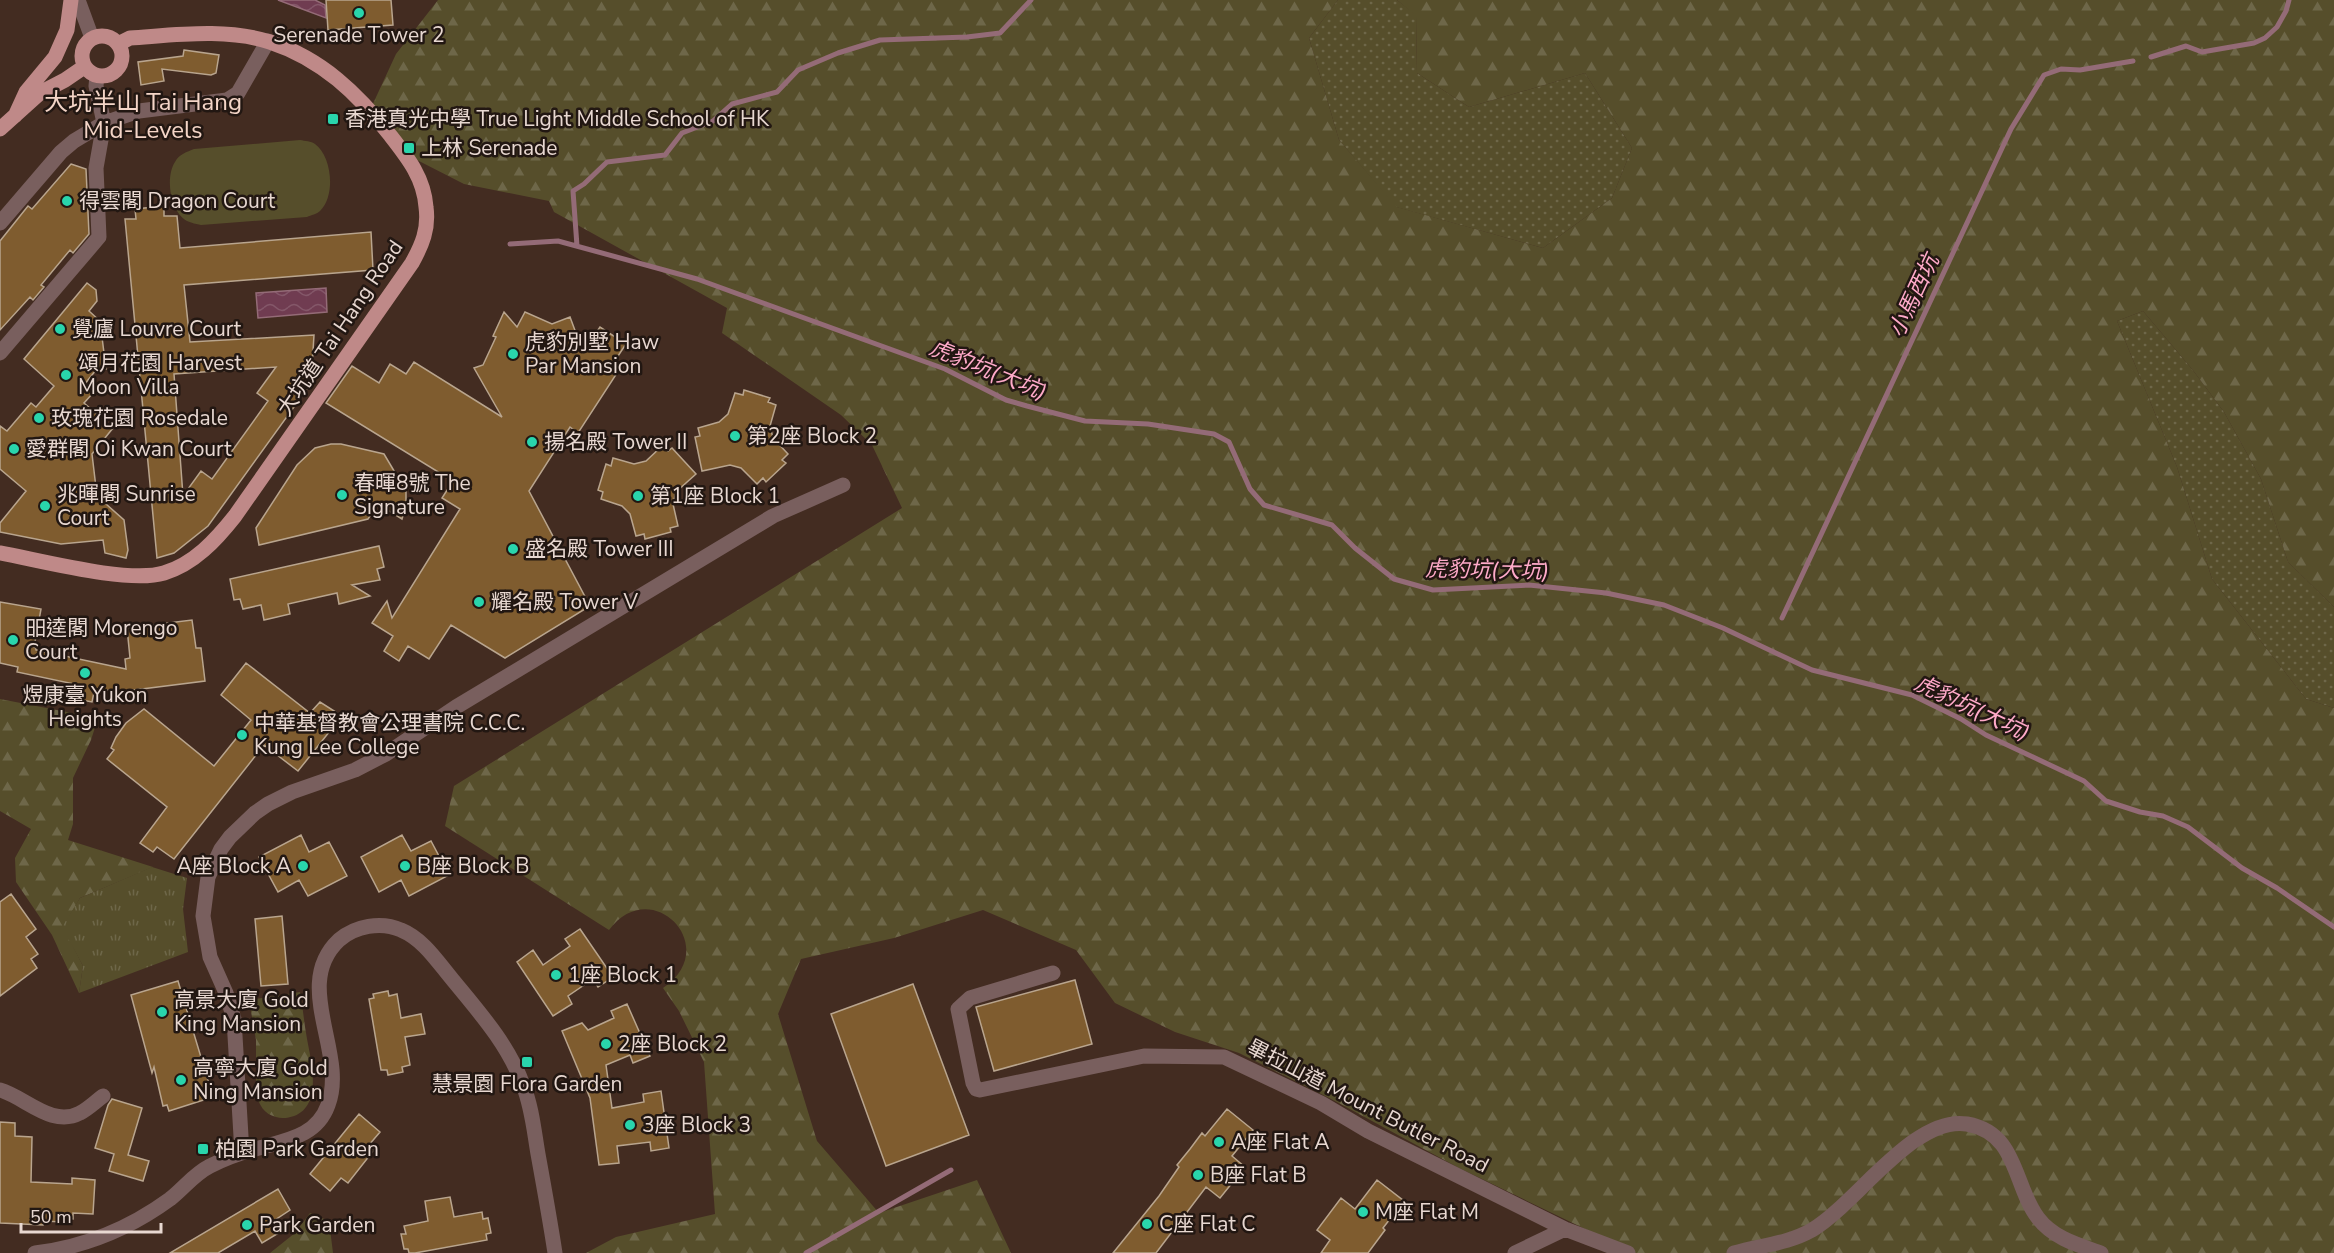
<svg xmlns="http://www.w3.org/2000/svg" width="2334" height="1253" font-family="'Nunito Sans','Noto Sans TC',sans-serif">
  <defs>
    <pattern id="grass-dots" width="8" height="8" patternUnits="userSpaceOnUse" patternTransform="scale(1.5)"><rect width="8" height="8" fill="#564e2b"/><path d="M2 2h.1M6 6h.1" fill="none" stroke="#6e6749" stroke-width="1.8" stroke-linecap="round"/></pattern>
    <pattern id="forest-firs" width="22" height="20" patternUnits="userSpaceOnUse" patternTransform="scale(1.5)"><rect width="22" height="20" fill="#564e2b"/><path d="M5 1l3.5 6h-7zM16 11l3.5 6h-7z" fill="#6e6749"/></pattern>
    <pattern id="park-tufts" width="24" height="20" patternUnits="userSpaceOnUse" patternTransform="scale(1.5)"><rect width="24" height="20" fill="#564e2b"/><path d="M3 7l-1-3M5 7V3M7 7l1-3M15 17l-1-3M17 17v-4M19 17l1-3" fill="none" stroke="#6e6749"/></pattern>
    <pattern id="water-waves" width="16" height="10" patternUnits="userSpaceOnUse" patternTransform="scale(1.5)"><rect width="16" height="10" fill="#703c51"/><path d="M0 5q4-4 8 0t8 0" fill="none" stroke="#845769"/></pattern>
  </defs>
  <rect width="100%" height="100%" fill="#432c21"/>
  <path fill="url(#grass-dots)" d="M 1338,0 L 1397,0 L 1416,15 L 1417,73 L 1469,107 L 1585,73 L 1632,148 L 1612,198 L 1543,248 L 1396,207 L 1339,140 L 1309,38 Z
    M 2143,311 L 2192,369 L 2224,412 L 2261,479 L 2288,562 L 2334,607 L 2334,708 L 2306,699 L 2212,579 L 2177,467 L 2117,321 Z"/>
  <path fill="url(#forest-firs)" d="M 438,0 L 1338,0 L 1309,38 L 1339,140 L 1397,207 L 1543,248 L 1612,198 L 1632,148 L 1585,73 L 1469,107 L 1417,73 L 1416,16 L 1397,0 L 2334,0 L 2334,607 L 2288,562 L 2261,479 L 2224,412 L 2192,369 L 2143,311 L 2117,321 L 2177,467 L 2212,579 L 2306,699 L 2334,708 L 2334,1253 L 1635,1253 L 1459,1168 L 1335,1101 L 1239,1053 L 1175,1032 L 1115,1003 L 1076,950 L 983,910 L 894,938 L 801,959 L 778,1014 L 817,1141 L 879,1213 L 977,1180 L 1011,1253 L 586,1253 L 616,1237 L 715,1214 L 704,1062 L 679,1011 L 663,988 C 724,947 651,873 609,930 L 445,826 L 454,786 L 902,508 L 872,445 L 841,415 L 722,333 L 727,308 L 554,212 L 549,201 L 464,184 L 417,160 L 371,108 L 396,54 Z
    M 0,699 L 98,718 L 91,740 L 73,778 L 73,824 L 68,840 L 153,867 L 80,898 L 63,927 L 83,966 L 79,993 L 52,935 L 16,882 L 15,858 L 31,829 L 0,811 Z
    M 300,992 C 303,1008 304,1023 307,1039 C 311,1061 323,1105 294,1116 C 288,1118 282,1119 276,1117 C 264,1114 259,1105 256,1093 L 256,1040 L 249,1000 Z
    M 310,1213 L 329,1221 L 333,1253 L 270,1253 L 295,1233 Z"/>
  <path fill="url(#park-tufts)" d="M 152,867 L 187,878 L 183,909 L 188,952 L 79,993 L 83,966 L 62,927 L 80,898 Z"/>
  <path fill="#564e2b" d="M 300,140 C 305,141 311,141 315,144 C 332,156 336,196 320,211 C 317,214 311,215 307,217 L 201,225 C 197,224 191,223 187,221 C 170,212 165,177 175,162 C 179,154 187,152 194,149 Z"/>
  <path fill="url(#water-waves)" stroke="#946b77" stroke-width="1.5" d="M 278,0 L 315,0 L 325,5 L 326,18 Z
    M 326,288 L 327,312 L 258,318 L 256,293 Z"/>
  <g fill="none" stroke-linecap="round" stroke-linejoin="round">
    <path stroke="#946b77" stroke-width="5" d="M 2151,57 L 2186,46 L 2202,52 L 2254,43 L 2265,38 L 2277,27 L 2286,11 L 2289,0
      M 510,244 L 558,241 L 697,279 L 945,369 L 1006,400 L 1027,406 L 1085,421 L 1148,424 L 1214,434 L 1229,442 L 1250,489 L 1264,505 L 1332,525 L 1355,548 L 1394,579 L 1433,590 L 1529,585 L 1606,593 L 1664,605 L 1723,628 L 1812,670 L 1912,695 L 1961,719 L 1986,735 L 2084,781 L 2106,801 L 2140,812 L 2163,816 L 2188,827 L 2242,868 L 2277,888 L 2334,927
      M 577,246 L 573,191 L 584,184 L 607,162 L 665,155 L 682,133 L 713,121 L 732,104 L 777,92 L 798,70 L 838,53 L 880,40 L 967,37 L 1000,33 L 1031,0
      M 1782,618 L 2011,129 L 2044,75 L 2061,69 L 2080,70 L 2133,61
      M 806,1253 L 951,1170"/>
  </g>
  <path fill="#7f5c2f" stroke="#b9a58e" stroke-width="1.5" fill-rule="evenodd" d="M 326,0 L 391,0 L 393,25 L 328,30 Z
    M 184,50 L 219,55 L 216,73 L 211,75 L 162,69 L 164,81 L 141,85 L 138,62 L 183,56 Z
    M 71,164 L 86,169 L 89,234 L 73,253 L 70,250 L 41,285 L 44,287 L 33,300 L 30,297 L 0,330 L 0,241 L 28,206 L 32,209 Z
    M 164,206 L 164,216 L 177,216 L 180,248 L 371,232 L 373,270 L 184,285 L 190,342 L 314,335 L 312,367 L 307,389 L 208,526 L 174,553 L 157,558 L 125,219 L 136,219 L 135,209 ZM 276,367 L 257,393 L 268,401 L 212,479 L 201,471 L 183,496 L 174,374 Z
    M 87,283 L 96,290 L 97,301 L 89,311 L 100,321 L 106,369 L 96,370 L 84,385 L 93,393 L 84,403 L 113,428 L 92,454 L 97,496 L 124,520 L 128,550 L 126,558 L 105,553 L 103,540 L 61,544 L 0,532 L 0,523 L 26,491 L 0,469 L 0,426 L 7,431 L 31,403 L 36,407 L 54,386 L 24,359 Z
    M 504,312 L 517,327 L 525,312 L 552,324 L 570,317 L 583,352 L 600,327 L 626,344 L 612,365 L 619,370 L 578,433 L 570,427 L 529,491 L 590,606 L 505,658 L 451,625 L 429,659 L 408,646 L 399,661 L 384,651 L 393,636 L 372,623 L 387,601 L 392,618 L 460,509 L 442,498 L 453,481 L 326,403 L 352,366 L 379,383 L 390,364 L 406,374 L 414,362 L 502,417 L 474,368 L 483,365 L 496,337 L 493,336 Z
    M 744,390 L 770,398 L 768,402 L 776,405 L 770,426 L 773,438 L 788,454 L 782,460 L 786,463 L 766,482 L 763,478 L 757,484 L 741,468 L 730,465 L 702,471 L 695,437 L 700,436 L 698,428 L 719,422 L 728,414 L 735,393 L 743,395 Z
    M 331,444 L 341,444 L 384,454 L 406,491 L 406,505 L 402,519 L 378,504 L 368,519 L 259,545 L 256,528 L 297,465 L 315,448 Z
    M 662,446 L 668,451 L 672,448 L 696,474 L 676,492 L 673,504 L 678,526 L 670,528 L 671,532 L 645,539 L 644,534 L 636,536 L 630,514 L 622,506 L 601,499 L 603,492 L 598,490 L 606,464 L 611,466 L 613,458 L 634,464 L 646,461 Z
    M 379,546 L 384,567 L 377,569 L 380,580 L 352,585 L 370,596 L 339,604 L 337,593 L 319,597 L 288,604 L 290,614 L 264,620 L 261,605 L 243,609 L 240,599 L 234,600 L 230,579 Z
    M 0,602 L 41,609 L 34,647 L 36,648 L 36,650 L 126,669 L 125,659 L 130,658 L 127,628 L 192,620 L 196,648 L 201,648 L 205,681 L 118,692 L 95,688 L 92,702 L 76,699 L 79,685 L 17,672 L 18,667 L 0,663 Z
    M 246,663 L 310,713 L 320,702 L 342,716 L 298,771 L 264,745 L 174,859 L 157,847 L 153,852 L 140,843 L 167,807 L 107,759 L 114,750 L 111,748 L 116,737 L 126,723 L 144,709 L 214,766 L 251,720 L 221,695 Z
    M 301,835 L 309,852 L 329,842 L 347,876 L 308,896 L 299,880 L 278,892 L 259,857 Z
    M 402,835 L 411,851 L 431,841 L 449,875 L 409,896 L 401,880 L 379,892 L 361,857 Z
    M 11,894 L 36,929 L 26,937 L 38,954 L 31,959 L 37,968 L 0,996 L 0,902 Z
    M 282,916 L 288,984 L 261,986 L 255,919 Z
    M 580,929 L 613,977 L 598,987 L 593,979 L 568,996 L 572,1004 L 553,1016 L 517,962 L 533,950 L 543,965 L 570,946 L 565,939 Z
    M 1075,980 L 1092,1044 L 994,1071 L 976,1007 Z
    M 178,981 L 213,1097 L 169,1111 L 167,1105 L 163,1106 L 154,1067 L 152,1073 L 131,995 Z
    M 913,984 L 969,1135 L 886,1166 L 831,1014 Z
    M 388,991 L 389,996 L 397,994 L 401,1018 L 421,1014 L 425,1034 L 405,1037 L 410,1065 L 402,1067 L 403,1072 L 388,1075 L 387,1070 L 381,1070 L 369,999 L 374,998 L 373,994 Z
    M 627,1004 L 650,1056 L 633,1063 L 630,1055 L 606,1065 L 612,1108 L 644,1102 L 643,1094 L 661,1091 L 669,1148 L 651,1151 L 650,1142 L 617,1146 L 619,1163 L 599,1165 L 590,1098 L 562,1031 L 582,1023 L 588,1030 L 614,1018 L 611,1011 Z
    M 112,1099 L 142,1108 L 128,1155 L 149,1161 L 143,1181 L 109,1171 L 114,1154 L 95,1148 L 108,1105 Z
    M 1227,1109 L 1253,1130 L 1232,1156 L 1245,1167 L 1220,1198 L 1206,1187 L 1156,1253 L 1113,1253 L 1159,1196 L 1179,1167 L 1177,1165 L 1190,1149 L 1202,1133 L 1205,1136 Z
    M 359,1114 L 380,1132 L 368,1146 L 374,1150 L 348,1183 L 341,1178 L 330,1191 L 310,1174 Z
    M 0,1122 L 15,1123 L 15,1136 L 32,1137 L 31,1182 L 72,1184 L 72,1178 L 95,1180 L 93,1214 L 73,1213 L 73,1219 L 63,1218 L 63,1222 L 43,1221 L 43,1225 L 0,1223 Z
    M 1377,1180 L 1404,1201 L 1383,1228 L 1385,1230 L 1368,1253 L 1321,1253 L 1330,1240 L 1317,1230 L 1341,1198 L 1355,1209 Z
    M 278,1189 L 290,1210 L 275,1220 L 282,1231 L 262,1243 L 255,1231 L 218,1253 L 170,1253 Z
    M 450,1197 L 454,1217 L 482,1212 L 483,1219 L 488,1218 L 491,1233 L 486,1234 L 487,1240 L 415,1253 L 409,1253 L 408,1249 L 404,1249 L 401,1234 L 406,1234 L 404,1226 L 428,1221 L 425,1201 Z"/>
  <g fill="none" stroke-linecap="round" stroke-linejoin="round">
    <path stroke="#795f5e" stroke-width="15" d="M 78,0 L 92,38
      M 0,223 L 61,152 L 74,141 L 104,123 L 139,111 L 227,100 L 238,93 L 268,41
      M 0,353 L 99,237 L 96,168 L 104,123 L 96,86 L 97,76
      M 1053,973 L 970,998 L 958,1009 L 973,1083 L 976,1089 L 980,1090 L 1144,1056 L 1224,1057 L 1321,1103 L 1368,1131 L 1565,1229 L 1628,1253
      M 0,1090 C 25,1097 52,1128 80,1113 C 88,1109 95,1102 103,1096
      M 242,1153 L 234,1019 L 226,993 L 210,957 L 203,916 L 208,877 L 221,849 L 230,837 L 255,813 L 268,804 L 292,792 L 355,770 L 386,754 L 456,707 L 773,516 L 843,485
      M 35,1253 C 85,1247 129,1229 170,1199 C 184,1188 194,1174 210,1166 C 226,1158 243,1152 259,1148 C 287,1140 317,1136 328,1105 C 348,1053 291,985 339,940 C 355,926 381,921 401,930 C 423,939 437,961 452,979 C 479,1012 508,1044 523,1085 C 532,1107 534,1131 538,1154 C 544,1187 550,1220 555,1253
      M 1515,1253 L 1565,1229
      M 1734,1253 C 1761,1245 1787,1244 1812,1230 C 1856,1204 1914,1115 1967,1124 C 2018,1133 2013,1185 2038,1218 C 2053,1238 2078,1245 2101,1253"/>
    <path stroke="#bf8988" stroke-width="15" d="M82 56a20 20 0 1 1 40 0a20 20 0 1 1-40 0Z
      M 15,116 L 26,92 L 55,57 L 67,30 L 71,0
      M 0,129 L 40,93 L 65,80 L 84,67
      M 0,553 C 39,560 128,584 164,573 C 194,564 216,540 235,516 L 412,263 C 422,245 429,229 426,207 C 424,178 408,158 390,135 C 358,94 322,59 270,42 C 226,28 176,35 130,38 L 118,44"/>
  </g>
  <g fill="#29d5ac" stroke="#221712" stroke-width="2">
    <circle cx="359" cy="13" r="6"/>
    <rect x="327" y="113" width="12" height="12" rx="3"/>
    <rect x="403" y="142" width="12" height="12" rx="3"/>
    <circle cx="67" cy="201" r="6"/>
    <circle cx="60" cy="329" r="6"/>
    <circle cx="513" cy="354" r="6"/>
    <circle cx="66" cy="375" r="6"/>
    <circle cx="39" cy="418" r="6"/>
    <circle cx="735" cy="436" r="6"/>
    <circle cx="532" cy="442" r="6"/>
    <circle cx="14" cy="449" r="6"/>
    <circle cx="342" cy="495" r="6"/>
    <circle cx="638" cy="496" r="6"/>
    <circle cx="45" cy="506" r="6"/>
    <circle cx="513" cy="549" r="6"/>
    <circle cx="479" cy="602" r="6"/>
    <circle cx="13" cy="640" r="6"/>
    <circle cx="85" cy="673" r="6"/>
    <circle cx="242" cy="735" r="6"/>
    <circle cx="303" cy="866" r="6"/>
    <circle cx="405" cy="866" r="6"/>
    <circle cx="556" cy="975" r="6"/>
    <circle cx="162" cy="1012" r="6"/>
    <circle cx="606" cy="1044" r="6"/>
    <rect x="521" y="1056" width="12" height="12" rx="3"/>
    <circle cx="181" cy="1080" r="6"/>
    <circle cx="630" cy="1125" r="6"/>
    <circle cx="1219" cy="1142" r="6"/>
    <rect x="197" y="1143" width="12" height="12" rx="3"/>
    <circle cx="1198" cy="1175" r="6"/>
    <circle cx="1363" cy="1212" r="6"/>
    <circle cx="1147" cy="1224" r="6"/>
    <circle cx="247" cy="1225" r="6"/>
  </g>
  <g text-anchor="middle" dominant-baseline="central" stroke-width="5" stroke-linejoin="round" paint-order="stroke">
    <g font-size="21" fill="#e8d8d1" stroke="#221712" text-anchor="start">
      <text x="359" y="35" text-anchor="middle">Serenade Tower 2</text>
      <text x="345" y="119">香港真光中學 True Light Middle School of HK</text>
      <text x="421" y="148">上林 Serenade</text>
      <text x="79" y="201">得雲閣 Dragon Court</text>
      <text x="72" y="329">覺廬 Louvre Court</text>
      <text x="525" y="342">虎豹別墅 Haw<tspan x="525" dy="24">Par Mansion</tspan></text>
      <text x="78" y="363">頌月花園 Harvest<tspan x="78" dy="24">Moon Villa</tspan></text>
      <text x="51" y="418">玫瑰花園 Rosedale</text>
      <text x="747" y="436">第2座 Block 2</text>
      <text x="544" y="442">揚名殿 Tower II</text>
      <text x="26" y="449">愛群閣 Oi Kwan Court</text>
      <text x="354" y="483">春暉8號 The<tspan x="354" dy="24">Signature</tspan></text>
      <text x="57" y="494">兆暉閣 Sunrise<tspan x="57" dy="24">Court</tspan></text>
      <text x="650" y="496">第1座 Block 1</text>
      <text x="525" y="549">盛名殿 Tower III</text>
      <text x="491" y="602">耀名殿 Tower V</text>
      <text x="25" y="628">昍逵閣 Morengo<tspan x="25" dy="24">Court</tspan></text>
      <text x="85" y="695" text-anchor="middle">煜康臺 Yukon<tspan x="85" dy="24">Heights</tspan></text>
      <text x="254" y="723">中華基督教會公理書院 C.C.C.<tspan x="254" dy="24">Kung Lee College</tspan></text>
      <text x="291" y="866" text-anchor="end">A座 Block A</text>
      <text x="417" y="866">B座 Block B</text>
      <text x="568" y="975">1座 Block 1</text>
      <text x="174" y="1000">高景大廈 Gold<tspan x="174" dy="24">King Mansion</tspan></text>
      <text x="618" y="1044">2座 Block 2</text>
      <text x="193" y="1068">高寧大廈 Gold<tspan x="193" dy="24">Ning Mansion</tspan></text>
      <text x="527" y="1084" text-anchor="middle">慧景園 Flora Garden</text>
      <text x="642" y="1125">3座 Block 3</text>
      <text x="1231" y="1142">A座 Flat A</text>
      <text x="215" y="1149">柏園 Park Garden</text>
      <text x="1210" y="1175">B座 Flat B</text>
      <text x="1375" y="1212">M座 Flat M</text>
      <text x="1159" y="1224">C座 Flat C</text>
      <text x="259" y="1225">Park Garden</text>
    </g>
    <g font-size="21" fill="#e8d8d1" stroke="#221712">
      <text transform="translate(340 328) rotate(-56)">大坑道 Tai Hang Road</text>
      <text transform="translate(1368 1106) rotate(27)">畢拉山道 Mount Butler Road</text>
    </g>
    <g font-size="22" font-style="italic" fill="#ffaac9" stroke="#221712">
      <text transform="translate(1914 296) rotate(-65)">小馬西坑</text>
      <text transform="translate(988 370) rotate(22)">虎豹坑(大坑)</text>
      <text transform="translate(1487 570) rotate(1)">虎豹坑(大坑)</text>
      <text transform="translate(1972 708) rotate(25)">虎豹坑(大坑)</text>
    </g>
    <g font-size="24" fill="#f4d5c7" stroke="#221712">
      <text x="143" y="102">大坑半山 Tai Hang<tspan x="143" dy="28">Mid-Levels</tspan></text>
    </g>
  </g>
  <path d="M21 1223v9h140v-9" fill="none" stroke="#e8d8d1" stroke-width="3"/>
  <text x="30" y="1223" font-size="18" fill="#e8d8d1" stroke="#221712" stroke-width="4.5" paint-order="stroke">50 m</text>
</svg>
